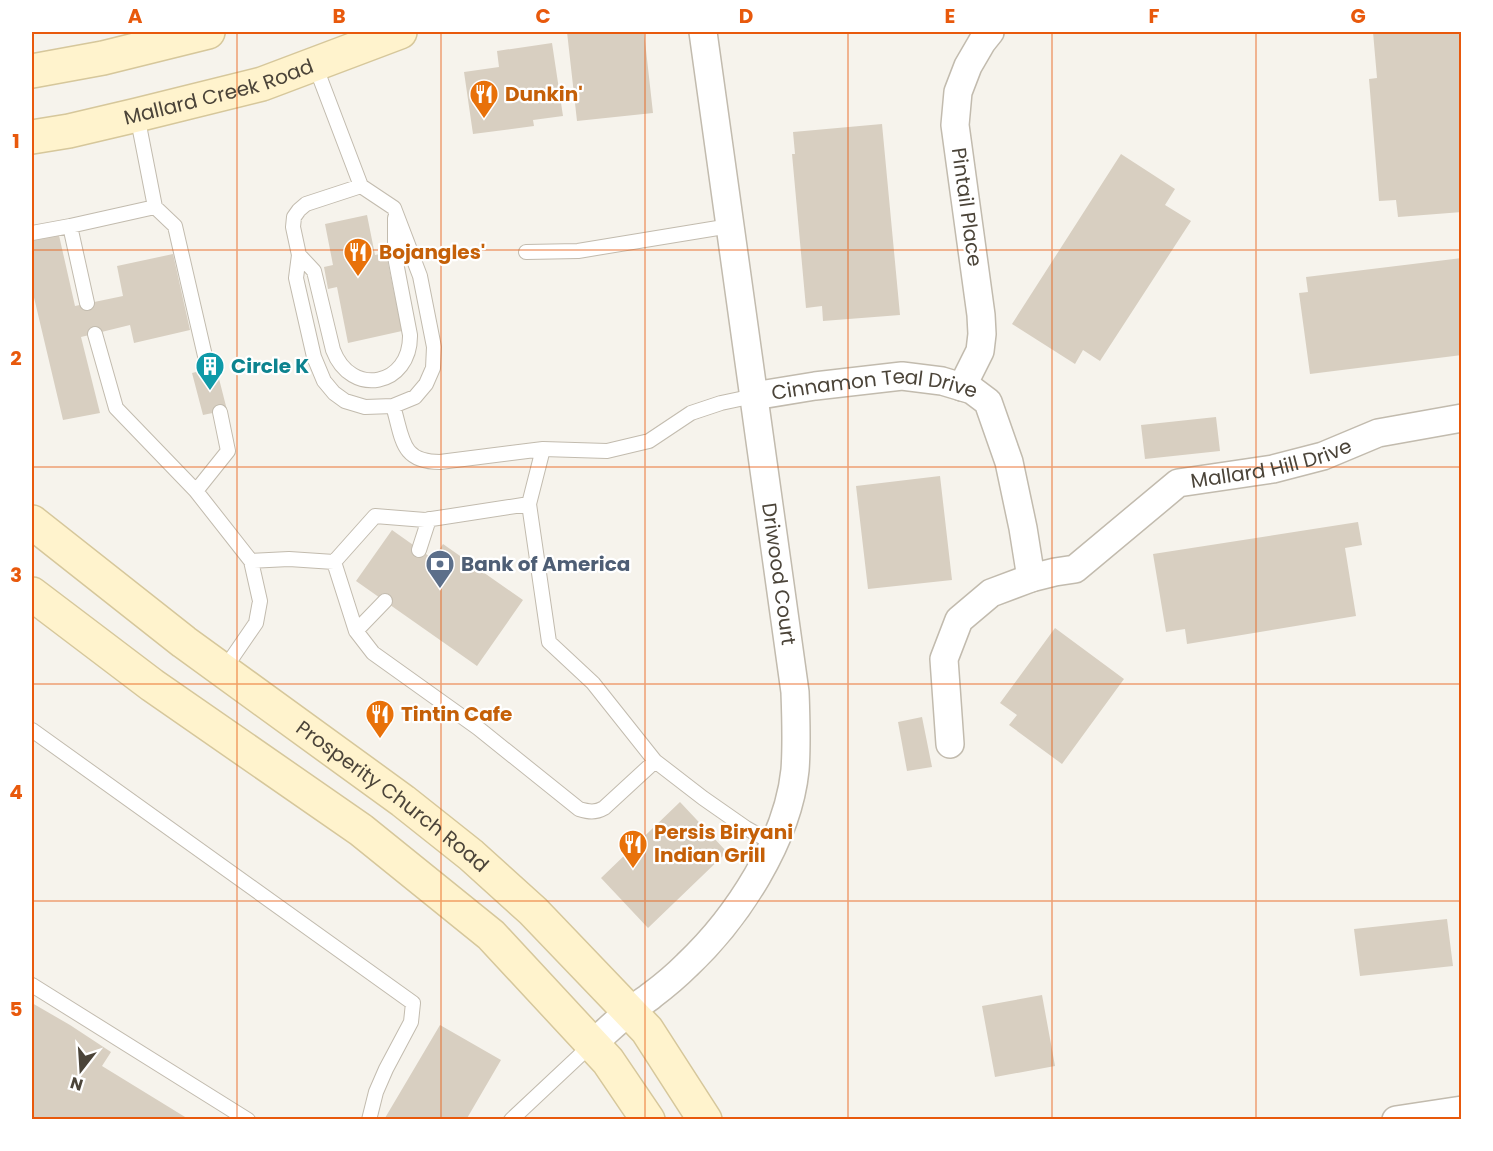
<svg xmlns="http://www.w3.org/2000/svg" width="1493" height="1151" font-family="Poppins,sans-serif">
  <rect width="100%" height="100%" fill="#f6f3ec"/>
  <path fill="#d8cfc1" d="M 567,32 L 644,32 L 653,113 L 577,121 Z
    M 1373,32 L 1460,32 L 1462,55 L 1462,212 L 1398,217 L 1396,200 L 1379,201 L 1369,79 L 1377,78 Z
    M 552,43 L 563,116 L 533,120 L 534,126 L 473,134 L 464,72 L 499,67 L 497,51 Z
    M 882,124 L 900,315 L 823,321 L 822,306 L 806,308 L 792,154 L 795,154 L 793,132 Z
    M 1121,154 L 1175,189 L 1165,205 L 1191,221 L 1100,361 L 1083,350 L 1075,364 L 1012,324 Z
    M 367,215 L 375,255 L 386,253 L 402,331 L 348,343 L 337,287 L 328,289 L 324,267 L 333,265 L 325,224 Z
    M 58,231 L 75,306 L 123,296 L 117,266 L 173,254 L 190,330 L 134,343 L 130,325 L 81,337 L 100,413 L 63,420 L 32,289 L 32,237 Z
    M 1462,258 L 1462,355 L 1310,374 L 1299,293 L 1308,292 L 1306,277 Z
    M 216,367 L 227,410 L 203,415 L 192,373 Z
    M 1216,417 L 1220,451 L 1145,459 L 1141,425 Z
    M 940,476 L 952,580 L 868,589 L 856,486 Z
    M 1358,522 L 1362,545 L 1345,548 L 1356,616 L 1187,644 L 1185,629 L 1166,632 L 1153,554 Z
    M 392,530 L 433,559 L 443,544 L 523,600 L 477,666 L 356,581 Z
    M 1055,628 L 1124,679 L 1062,764 L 1009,725 L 1017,715 L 1000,703 Z
    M 922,717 L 932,767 L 907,771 L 898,722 Z
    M 680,802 L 727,852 L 648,928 L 601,878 Z
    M 1447,919 L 1453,966 L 1360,976 L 1354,929 Z
    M 1042,995 L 1055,1066 L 995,1077 L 982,1006 Z
    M 32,1003 L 70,1025 L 111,1052 L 102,1066 L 190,1120 L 32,1120 Z
    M 440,1025 L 501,1060 L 466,1120 L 388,1120 L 385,1118 Z"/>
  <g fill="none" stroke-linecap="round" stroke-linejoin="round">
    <g stroke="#c2bbae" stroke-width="16">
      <path id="lane" d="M 315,65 L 361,186 L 394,208 L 420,276 L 434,347 L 433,368 L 426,384 L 415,397 L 393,406 L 365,407 L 345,401 L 334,393 L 324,381 L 314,357 L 296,278 L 299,255 L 293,227 L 294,217 L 299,210 L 306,204 L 361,186
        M 155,207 L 175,226 L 208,369
        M 70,226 L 155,207 L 137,115
        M 32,233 L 70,226 L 87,303
        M 526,252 L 578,251 L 730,226
        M 299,255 L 314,271 L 333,350 C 351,398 411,386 410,335 L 395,257 L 395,218
        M 95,334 L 116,408 L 196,491 L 251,561 L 260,601 L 256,623 L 223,671
        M 393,406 C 403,438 400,462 440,462 L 543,449 L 607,451 L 649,441 L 691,413 L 721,403 L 754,396
        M 543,449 L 529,504 L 549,642 L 593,683 L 655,761 L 703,798 L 746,828 L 774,844
        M 196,491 L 228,451 L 220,412
        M 419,550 L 429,519
        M 251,561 L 289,559 L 334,562 L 356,631 L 373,653 L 478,728 L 579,809 C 589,812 595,813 604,808 L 655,761
        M 334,562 L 375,516 L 425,520 L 529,504
        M 356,631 L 385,601
        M 32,730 L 413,1003 L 411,1022 L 386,1069 L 376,1092 L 369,1120
        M 32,985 L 248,1120
        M 511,1120 L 592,1044"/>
    </g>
    <g stroke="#c2bbae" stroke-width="30">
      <g id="street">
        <path d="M 962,387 L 980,351 L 982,334 L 981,315 L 955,125 L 958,92 L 968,66 L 982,42 L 990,32"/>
        <path id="s1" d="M 754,396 L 815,386 L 902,376 L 942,381 L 972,390 L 988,402 L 1009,462 L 1023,528 L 1031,578"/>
        <path id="s2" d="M 950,744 L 944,659 L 959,620 L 991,593 L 1031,578 L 1055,572 L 1075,569 L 1178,483 L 1273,469 L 1323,456 L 1378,433 L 1462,418"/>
        <path d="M 592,1044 C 605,1033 617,1021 630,1011 C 637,1005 645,1001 652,995 C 664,986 676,976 687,965 C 737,918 788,840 795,770 C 797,744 796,718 795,692 L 703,32"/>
        <path d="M 1396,1120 L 1462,1110"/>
      </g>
    </g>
    <g stroke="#d6c79b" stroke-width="36">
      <g id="secondary">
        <path d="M 32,71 L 103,58 L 208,32"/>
        <path id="s3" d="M 32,137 L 69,131 L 137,115 L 262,84 L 400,32"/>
        <path id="s4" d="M 32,522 L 184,642 L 403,801 L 471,855 L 533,911 L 647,1030 L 705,1120"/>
        <path d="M 32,594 L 152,685 L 361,830 L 491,935 L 608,1061 L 648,1120"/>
      </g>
    </g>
    <use href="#lane" stroke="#fff" stroke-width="14"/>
    <use href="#street" stroke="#fff" stroke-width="27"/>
    <use href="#secondary" stroke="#fff3cd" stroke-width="33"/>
  </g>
  <path fill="none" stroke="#e8590c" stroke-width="1.5" stroke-opacity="0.55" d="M 237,32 L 237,1120M 441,32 L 441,1120M 645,32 L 645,1120M 848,32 L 848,1120M 1052,32 L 1052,1120M 1256,32 L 1256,1120M 32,250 L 1462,250M 32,467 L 1462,467M 32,684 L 1462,684M 32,901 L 1462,901"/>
  <defs>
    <g id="restaurant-pin" transform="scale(1.5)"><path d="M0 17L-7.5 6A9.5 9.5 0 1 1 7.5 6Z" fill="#e8710a" stroke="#fff"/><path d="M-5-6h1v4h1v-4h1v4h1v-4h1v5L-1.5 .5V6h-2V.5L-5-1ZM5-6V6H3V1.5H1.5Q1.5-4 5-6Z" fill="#fff"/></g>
    <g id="building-pin" transform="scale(1.5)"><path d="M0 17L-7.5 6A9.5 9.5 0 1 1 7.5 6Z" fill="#0f9aa8" stroke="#fff"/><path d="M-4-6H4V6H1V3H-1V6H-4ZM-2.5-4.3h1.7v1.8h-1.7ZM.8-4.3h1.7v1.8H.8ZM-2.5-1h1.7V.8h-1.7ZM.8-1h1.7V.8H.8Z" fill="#fff"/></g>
    <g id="bank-pin" transform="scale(1.5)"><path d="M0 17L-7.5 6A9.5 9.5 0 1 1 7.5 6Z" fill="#5c6f8a" stroke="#fff"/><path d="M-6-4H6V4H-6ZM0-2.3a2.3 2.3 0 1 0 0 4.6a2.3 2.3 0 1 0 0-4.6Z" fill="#fff"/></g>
  </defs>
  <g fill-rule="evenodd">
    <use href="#restaurant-pin" x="484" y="94"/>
    <use href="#restaurant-pin" x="358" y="252"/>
    <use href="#building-pin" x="210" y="366"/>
    <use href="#bank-pin" x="440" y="564"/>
    <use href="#restaurant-pin" x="380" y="714"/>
    <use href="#restaurant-pin" x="633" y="844"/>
  </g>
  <g text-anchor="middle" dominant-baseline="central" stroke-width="4.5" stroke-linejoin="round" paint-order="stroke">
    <g font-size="20" fill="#4b4439" stroke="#fff">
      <text stroke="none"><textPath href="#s3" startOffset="192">Mallard Creek Road</textPath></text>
      <text transform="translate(967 207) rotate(82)">Pintail Place</text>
      <text stroke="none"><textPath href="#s1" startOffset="122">Cinnamon Teal Drive</textPath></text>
      <text stroke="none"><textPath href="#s2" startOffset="486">Mallard Hill Drive</textPath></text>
      <text transform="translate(779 574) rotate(82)">Driwood Court</text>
      <text stroke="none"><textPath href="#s4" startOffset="453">Prosperity Church Road</textPath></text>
    </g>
    <g font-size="20" font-weight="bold" fill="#c56008" stroke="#fff" text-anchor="start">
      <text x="505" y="94">Dunkin'</text>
      <text x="379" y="252">Bojangles'</text>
      <text x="401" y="714">Tintin Cafe</text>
      <text x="654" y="832">Persis Biryani<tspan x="654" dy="23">Indian Grill</tspan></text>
    </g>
    <g font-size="20" font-weight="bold" fill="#0d838f" stroke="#fff" text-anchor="start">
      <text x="231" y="366">Circle K</text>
    </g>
    <g font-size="20" font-weight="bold" fill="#4e5e75" stroke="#fff" text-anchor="start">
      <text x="461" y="564">Bank of America</text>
    </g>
  </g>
  <rect width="1493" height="1151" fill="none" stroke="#ffffff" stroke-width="66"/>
  <g transform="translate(81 1070) rotate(197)" stroke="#ffffff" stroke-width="4.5" paint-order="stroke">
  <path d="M0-4.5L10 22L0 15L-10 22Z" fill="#4b4439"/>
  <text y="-9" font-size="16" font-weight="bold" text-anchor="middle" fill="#4b4439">N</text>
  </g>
  <rect x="33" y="33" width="1427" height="1085" fill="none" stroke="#e8590c" stroke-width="2"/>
  <g font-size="20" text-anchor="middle" font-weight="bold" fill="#e8590c">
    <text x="135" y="23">A</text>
    <text x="339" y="23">B</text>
    <text x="543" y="23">C</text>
    <text x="746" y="23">D</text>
    <text x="950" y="23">E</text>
    <text x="1154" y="23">F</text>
    <text x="1358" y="23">G</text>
    <text x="16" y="148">1</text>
    <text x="16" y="365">2</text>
    <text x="16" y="582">3</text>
    <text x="16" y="799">4</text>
    <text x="16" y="1016">5</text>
  </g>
</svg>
